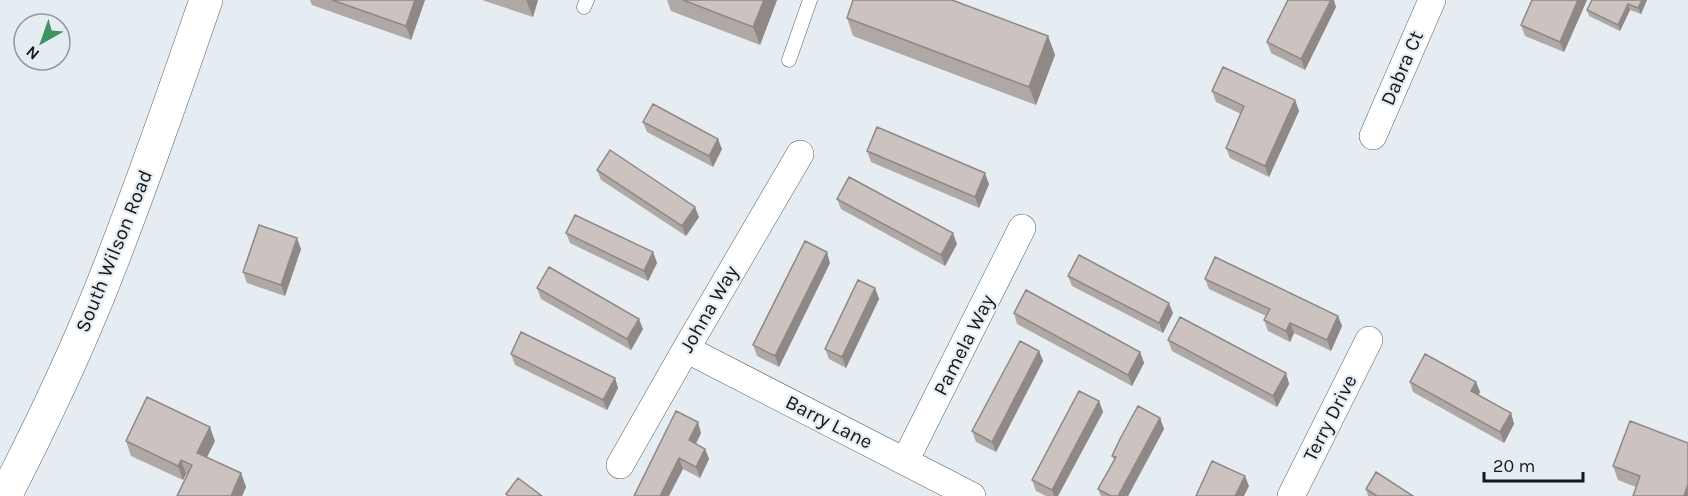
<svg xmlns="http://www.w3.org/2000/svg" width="1688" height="496" font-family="Karla,sans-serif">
  <rect width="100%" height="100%" fill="#e5ecf2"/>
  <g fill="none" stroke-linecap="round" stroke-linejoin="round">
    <g stroke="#5c6267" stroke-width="15">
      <path id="service" d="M 584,7 L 587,0
        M 789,60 L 810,0"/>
    </g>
    <g stroke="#5c6267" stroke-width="28">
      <path id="minor" d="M 1373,136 L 1432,0
        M 686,349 L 972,496
        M 905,461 L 1022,228
        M 620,465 L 686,349 L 800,154
        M 1291,496 L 1369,340"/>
    </g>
    <g stroke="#5c6267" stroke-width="34">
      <path id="secondary" d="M 5,496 C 39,430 71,363 99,294 C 138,197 172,99 206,0"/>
    </g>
    <use href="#service" stroke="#fff" stroke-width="14"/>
    <use href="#minor" stroke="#fff" stroke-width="27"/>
    <use href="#secondary" stroke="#fff" stroke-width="33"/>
  </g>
  <path fill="#afa8a5" d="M 310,0 L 425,0 L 411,40 L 312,5 Z
    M 482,0 L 538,0 L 533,17 Z
    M 667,0 L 777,0 L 760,45 L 671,11 Z
    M 1532,0 L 1587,0 L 1564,52 L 1525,36 L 1521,25 Z
    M 1647,0 L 1641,14 L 1630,10 L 1620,31 L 1589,16 L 1587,10 Z
    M 1336,7 L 1305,70 L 1271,53 L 1267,42 Z
    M 847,18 L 1048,36 L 1055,55 L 1036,105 L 853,36 Z
    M 1212,91 L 1295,100 L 1299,111 L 1269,177 L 1230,158 L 1226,148 L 1241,114 L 1216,102 Z
    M 643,122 L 722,149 L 713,167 L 647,132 Z
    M 867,151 L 989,184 L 979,208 L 871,162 Z
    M 597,170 L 699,217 L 686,236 L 601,180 Z
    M 837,199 L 957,244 L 945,266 L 841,209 Z
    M 566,233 L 653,252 L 657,263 L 648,281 L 570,243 Z
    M 301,249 L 285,296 L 247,283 L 243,272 Z
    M 830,263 L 779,367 L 757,356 L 753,345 Z
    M 1068,276 L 1173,313 L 1163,333 L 1072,286 Z
    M 1205,279 L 1338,316 L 1342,326 L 1331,351 L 1294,333 L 1290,342 L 1268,331 L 1264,320 L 1266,316 L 1209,289 Z
    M 537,288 L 643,329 L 631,350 L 541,299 Z
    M 875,288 L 879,299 L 846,368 L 829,359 L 825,349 Z
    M 1014,313 L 1140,352 L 1144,363 L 1132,386 L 1017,324 Z
    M 1168,340 L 1286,373 L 1289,384 L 1277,407 L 1172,351 Z
    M 1039,351 L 1043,361 L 996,452 L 976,442 L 972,431 Z
    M 511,354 L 615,378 L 618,388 L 607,410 L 515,365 Z
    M 1410,382 L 1476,382 L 1480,392 L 1478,395 L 1511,413 L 1514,424 L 1504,443 L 1413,392 Z
    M 1099,401 L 1103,412 L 1058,496 L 1046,496 L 1036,491 L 1032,480 Z
    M 1160,418 L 1164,429 L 1128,496 L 1101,496 L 1098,489 L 1114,460 L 1112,456 Z
    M 701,433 L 696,444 L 705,449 L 709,459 L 700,478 L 683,469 L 634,496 Z
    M 126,441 L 215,441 L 207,457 L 241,473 L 246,487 L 242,496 L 177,496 L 187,474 L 186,474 L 183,480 L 131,456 Z
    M 1688,443 L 1636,487 L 1618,480 L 1613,466 Z
    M 1366,489 L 1413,496 L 1368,496 Z"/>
  <path fill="#8f8886" d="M 415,0 L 425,0 L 411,40 L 406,26 Z
    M 526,0 L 538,0 L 533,17 Z
    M 764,0 L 777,0 L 760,45 L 753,27 Z
    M 1331,0 L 1334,0 L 1336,7 L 1305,70 L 1301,59 Z
    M 1578,0 L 1587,0 L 1564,52 L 1560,42 Z
    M 1642,0 L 1647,0 L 1641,14 L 1638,8 Z
    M 1628,4 L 1630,10 L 1620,31 L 1618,25 Z
    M 1048,36 L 1055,55 L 1036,105 L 1029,87 Z
    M 1295,100 L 1299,111 L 1269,177 L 1265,166 Z
    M 718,139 L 722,149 L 713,167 L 709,156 Z
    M 985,173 L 989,184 L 979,208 L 975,197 Z
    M 695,207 L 699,217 L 686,236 L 682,226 Z
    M 953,233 L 957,244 L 945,266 L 941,255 Z
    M 297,238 L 301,249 L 285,296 L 281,285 Z
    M 653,252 L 657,263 L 648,281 L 644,271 Z
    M 827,252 L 830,263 L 779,367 L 775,356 Z
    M 875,288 L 879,299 L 846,368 L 842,357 Z
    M 1169,303 L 1173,313 L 1163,333 L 1159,323 Z
    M 1338,316 L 1342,326 L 1331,351 L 1327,340 Z
    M 639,319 L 643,329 L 631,350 L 627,339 Z
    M 1290,323 L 1294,333 L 1290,342 L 1286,331 Z
    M 1039,351 L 1043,361 L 996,452 L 992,442 Z
    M 1140,352 L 1144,363 L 1132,386 L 1128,375 Z
    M 1286,373 L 1289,384 L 1277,407 L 1273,396 Z
    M 615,378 L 618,388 L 607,410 L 603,400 Z
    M 1476,382 L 1480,392 L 1475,402 L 1471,391 Z
    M 1099,401 L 1103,412 L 1058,496 L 1054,496 L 1052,490 Z
    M 1511,413 L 1514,424 L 1504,443 L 1500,432 Z
    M 1160,418 L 1164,429 L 1128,496 L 1118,496 Z
    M 698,422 L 701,433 L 692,451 L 689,440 Z
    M 210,427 L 215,441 L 202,467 L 197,453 Z
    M 705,449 L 709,459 L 700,478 L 696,467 Z
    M 679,458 L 683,469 L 669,496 L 660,496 Z
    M 181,460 L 186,474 L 183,480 L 178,466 Z
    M 241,473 L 246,487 L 242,496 L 231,496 Z
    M 1245,476 L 1249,486 L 1244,496 L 1235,496 Z
    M 1688,484 L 1688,496 L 1684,496 Z"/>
  <path fill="#ccc3c0" stroke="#8f8886" stroke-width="1.5" d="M 332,0 L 415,0 L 406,26 Z
    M 683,0 L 764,0 L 753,27 Z
    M 853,0 L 952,0 L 1048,36 L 1029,87 L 847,18 Z
    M 1288,0 L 1331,0 L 1301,59 L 1267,42 Z
    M 1532,0 L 1578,0 L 1560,42 L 1521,25 Z
    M 1592,0 L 1642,0 L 1638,8 L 1628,4 L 1618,25 L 1587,10 Z
    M 1223,67 L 1295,100 L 1265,166 L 1226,148 L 1244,106 L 1212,91 Z
    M 653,104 L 718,139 L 709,156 L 643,122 Z
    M 877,127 L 985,173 L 975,197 L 867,151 Z
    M 610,150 L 695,207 L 682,226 L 597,170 Z
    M 849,177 L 953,233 L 941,255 L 837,199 Z
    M 575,215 L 653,252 L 644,271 L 566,233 Z
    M 259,225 L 297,238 L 281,285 L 243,272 Z
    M 805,241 L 827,252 L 775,356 L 753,345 Z
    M 1079,255 L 1169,303 L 1159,323 L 1068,276 Z
    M 1215,257 L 1338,316 L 1327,340 L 1290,323 L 1286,331 L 1264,320 L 1270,309 L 1205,279 Z
    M 549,267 L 639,319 L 627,339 L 537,288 Z
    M 858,280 L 875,288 L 842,357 L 825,349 Z
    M 1026,290 L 1140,352 L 1128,375 L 1014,313 Z
    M 1180,317 L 1286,373 L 1273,396 L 1168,340 Z
    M 521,332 L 615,378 L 603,400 L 511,354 Z
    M 1020,341 L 1039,351 L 992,442 L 972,431 Z
    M 1425,354 L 1476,382 L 1471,391 L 1511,413 L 1500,432 L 1410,382 Z
    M 1079,391 L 1099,401 L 1052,490 L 1032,480 Z
    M 147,397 L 210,427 L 197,453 L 241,473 L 231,496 L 177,496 L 192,465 L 181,460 L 178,466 L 126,441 Z
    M 1138,406 L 1160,418 L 1118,496 L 1111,496 L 1098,489 L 1116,457 L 1112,456 L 1120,439 Z
    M 676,411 L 698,422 L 689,440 L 705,449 L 696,467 L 679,458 L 660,496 L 634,496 Z
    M 1630,421 L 1688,443 L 1688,484 L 1684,496 L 1633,496 L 1640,476 L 1613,466 Z
    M 1212,461 L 1245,476 L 1235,496 L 1196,496 Z
    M 1376,472 L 1413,496 L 1377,496 L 1366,489 Z
    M 518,478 L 542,496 L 508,496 L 506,494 Z"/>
  <g text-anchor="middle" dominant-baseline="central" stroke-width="4.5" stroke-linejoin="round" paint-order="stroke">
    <g font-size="20" fill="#151719" stroke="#e5ecf2">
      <text transform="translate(1402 68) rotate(-67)">Dabra Ct</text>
      <text transform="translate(114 251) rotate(-68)">South Wilson Road</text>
      <text transform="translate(709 309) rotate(-60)">Johna Way</text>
      <text transform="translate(964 345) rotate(-63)">Pamela Way</text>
      <text transform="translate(1330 418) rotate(-63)">Terry Drive</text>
      <text transform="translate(829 422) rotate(27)">Barry Lane</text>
    </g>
  </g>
  <g transform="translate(42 42) rotate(220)"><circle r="28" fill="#e5ecf2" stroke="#92979b" stroke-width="1.5"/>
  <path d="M0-4.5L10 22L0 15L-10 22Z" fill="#3e9264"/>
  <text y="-9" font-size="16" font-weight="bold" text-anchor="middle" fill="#151719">N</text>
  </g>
  <path d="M1484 472v9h99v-9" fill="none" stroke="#151719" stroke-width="3"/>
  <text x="1493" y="472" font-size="18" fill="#151719" stroke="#e5ecf2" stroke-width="4.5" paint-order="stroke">20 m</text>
</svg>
